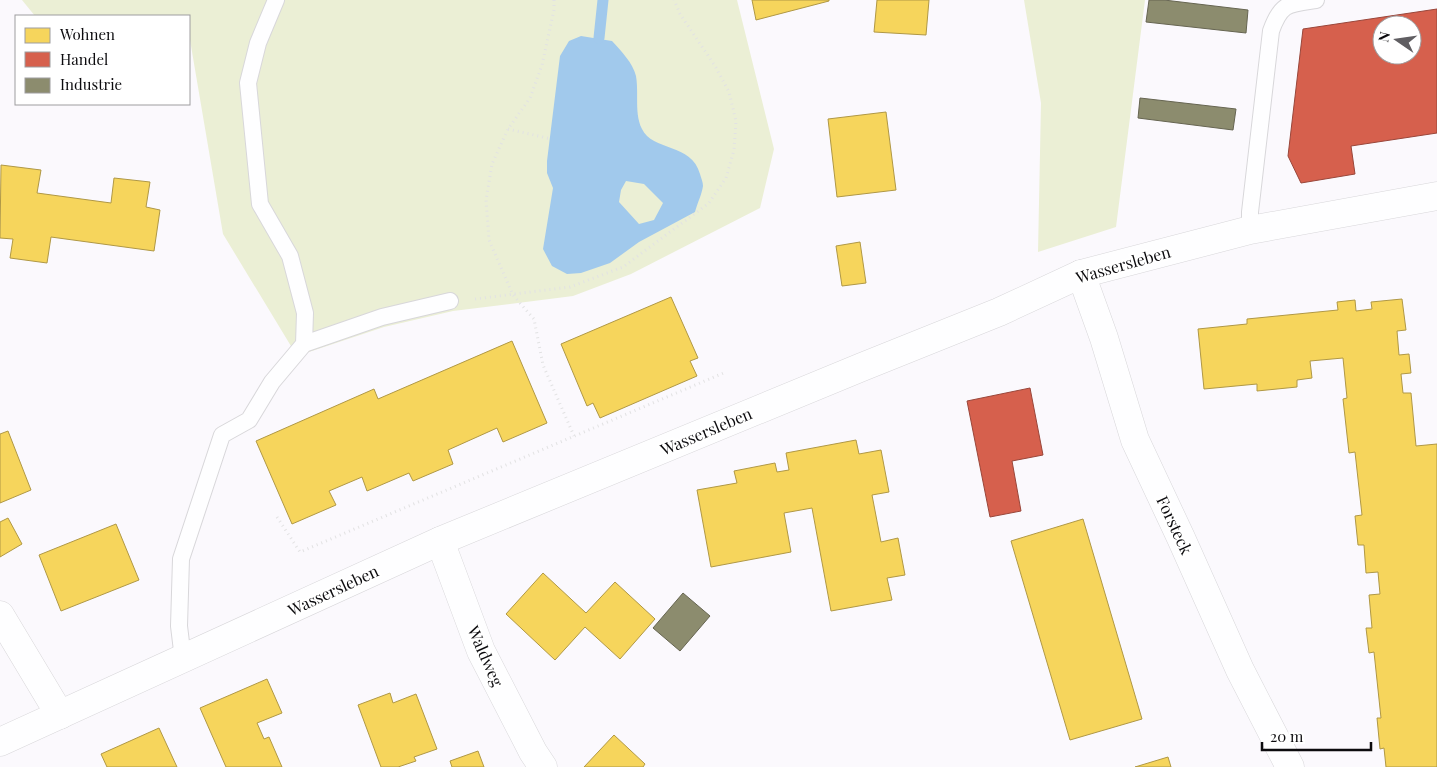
<svg xmlns="http://www.w3.org/2000/svg" width="1437" height="767" font-family="'Playfair Display',serif">
  <rect width="100%" height="100%" fill="#fbf9fd"/>
  <path fill="#ebefd5" d="M 22,0 L 737,0 L 774,149 L 760,208 L 631,274 L 573,296 L 453,311 L 384,327 L 297,356 L 223,234 L 190,40 L 189,40 L 189,16 L 35,16 Z
    M 1024,0 L 1145,0 L 1116,227 L 1038,252 L 1041,103 Z"/>
  <path fill="#a1c9ec" fill-rule="evenodd" d="M 581,36 L 612,41 C 621,51 633,63 636,76 C 639,94 634,113 642,129 C 652,151 692,143 700,174 C 701,178 703,182 703,186 C 702,194 697,204 695,212 L 639,242 L 610,263 L 581,273 L 567,274 L 552,266 L 543,249 L 553,188 L 547,173 L 547,161 L 560,56 L 569,41 ZM 626,181 L 644,184 L 663,203 L 654,220 L 639,224 L 619,202 L 621,190 Z"/>
  <path fill="#f6d55c" stroke="#b09845" d="M 752,0 L 829,0 L 829,1 L 756,20 Z
    M 877,0 L 929,0 L 926,35 L 874,32 Z
    M 886,112 L 896,190 L 837,197 L 828,119 Z
    M 1,165 L 41,170 L 37,193 L 111,203 L 114,178 L 150,182 L 146,207 L 160,210 L 154,251 L 51,237 L 47,263 L 10,258 L 13,239 L 0,238 Z
    M 860,242 L 866,283 L 842,286 L 836,246 Z
    M 671,297 L 698,358 L 690,361 L 697,376 L 600,418 L 593,403 L 587,406 L 561,344 Z
    M 1402,299 L 1406,330 L 1397,331 L 1399,355 L 1409,354 L 1411,373 L 1401,374 L 1403,393 L 1411,393 L 1416,446 L 1437,444 L 1437,767 L 1386,767 L 1384,748 L 1380,749 L 1377,718 L 1381,718 L 1374,652 L 1369,653 L 1366,628 L 1372,628 L 1369,595 L 1380,594 L 1378,572 L 1366,573 L 1364,545 L 1358,545 L 1355,516 L 1362,515 L 1355,452 L 1349,453 L 1343,399 L 1347,398 L 1343,358 L 1310,361 L 1312,378 L 1297,380 L 1297,387 L 1257,391 L 1257,384 L 1204,389 L 1198,329 L 1247,324 L 1247,319 L 1338,310 L 1337,302 L 1355,300 L 1356,311 L 1372,309 L 1371,302 Z
    M 512,341 L 547,423 L 503,442 L 497,428 L 448,450 L 453,464 L 413,481 L 409,473 L 367,491 L 362,477 L 329,491 L 336,505 L 292,524 L 256,441 L 374,389 L 378,399 Z
    M 8,431 L 31,490 L 0,503 L 0,434 Z
    M 856,440 L 859,454 L 881,450 L 889,492 L 872,495 L 881,542 L 898,538 L 905,575 L 887,578 L 892,600 L 831,611 L 812,508 L 784,513 L 791,552 L 711,567 L 697,490 L 737,483 L 734,471 L 775,463 L 777,472 L 789,470 L 786,453 Z
    M 8,518 L 22,544 L 0,557 L 0,522 Z
    M 1083,519 L 1142,719 L 1070,740 L 1011,541 Z
    M 116,524 L 139,580 L 61,611 L 39,555 Z
    M 543,573 L 586,613 L 615,582 L 655,619 L 620,659 L 585,627 L 555,660 L 506,614 Z
    M 267,679 L 282,713 L 257,723 L 264,739 L 269,737 L 282,767 L 226,767 L 200,708 Z
    M 390,693 L 393,703 L 416,694 L 437,749 L 414,757 L 416,761 L 398,767 L 381,767 L 358,705 Z
    M 159,728 L 177,767 L 107,767 L 101,754 Z
    M 614,735 L 645,764 L 643,767 L 584,767 Z
    M 478,751 L 484,767 L 452,767 L 450,761 Z
    M 1168,757 L 1171,767 L 1135,767 Z"/>
  <path fill="#d6604d" stroke="#99463a" fill-rule="evenodd" d="M 1437,9 L 1437,133 L 1351,146 L 1355,174 L 1301,183 L 1288,156 L 1303,29 ZM 1382,25 L 1412,25 L 1412,55 L 1382,55 Z
    M 1030,388 L 1043,455 L 1012,461 L 1021,511 L 990,517 L 967,401 Z"/>
  <path fill="#8c8c6e" stroke="#666551" d="M 1149,0 L 1164,0 L 1248,10 L 1246,33 L 1146,22 Z
    M 1140,98 L 1236,109 L 1233,130 L 1138,118 Z
    M 683,593 L 710,616 L 680,651 L 653,628 Z"/>
  <g fill="none" stroke-linecap="round" stroke-linejoin="round">
    <path stroke="#a1c9ec" stroke-width="11" d="M 599,38 L 603,0"/>
    <g stroke="#d8d7da" stroke-width="18">
      <path id="service" d="M 276,0 L 258,43 L 248,83 L 260,204 L 290,256 L 305,313 L 304,344
        M 1250,230 L 1250,212 L 1271,31 C 1281,3 1288,4 1316,0
        M 183,659 L 179,626 L 181,559 L 222,435 L 249,420 L 272,382 L 304,344 L 382,317 L 450,301"/>
    </g>
    <g stroke="#d8d7da" stroke-width="29">
      <path id="minor" d="M 1081,274 L 1104,338 L 1135,440 L 1181,538 L 1240,670 L 1290,767
        M 440,541 L 481,651 L 533,752 L 543,767
        M 0,615 L 60,715"/>
    </g>
    <g stroke="#d8d7da" stroke-width="29">
      <path id="tertiary" d="M 0,742 L 440,541 L 862,367 L 999,312 L 1081,274 L 1250,230 L 1437,196"/>
    </g>
    <path stroke="#e2e2e3" stroke-width="3" stroke-dasharray="1 4" stroke-linecap="butt" d="M 554,0 L 554,10 L 542,65 L 530,98 L 508,129 L 492,164 L 486,200 L 489,240 L 513,295 L 534,319 L 543,365 L 574,436
      M 508,129 L 551,139
      M 475,299 L 570,287 L 623,267 L 709,203 L 726,178 L 734,150 L 736,121 L 729,92 L 715,66 L 680,14 L 674,0
      M 277,517 L 300,552 L 726,372"/>
    <use href="#service" stroke="#fefeff" stroke-width="16"/>
    <use href="#minor" stroke="#fefeff" stroke-width="28"/>
    <use href="#tertiary" stroke="#fefeff" stroke-width="28"/>
  </g>
  <g text-anchor="middle" dominant-baseline="central" stroke-width="5" stroke-linejoin="round" paint-order="stroke">
    <g font-size="16" fill="#0c0b0e" stroke="#fff">
      <text transform="translate(1123 264) rotate(-16)">Wassersleben</text>
      <text transform="translate(706 431) rotate(-23)">Wassersleben</text>
      <text transform="translate(1175 525) rotate(65)">Forsteck</text>
      <text transform="translate(333 590) rotate(-25)">Wassersleben</text>
      <text transform="translate(486 656) rotate(66)">Waldweg</text>
    </g>
  </g>
  <rect x="15" y="15" width="175" height="90" fill="#ffffff" stroke="#9e9d9f"/>
  <rect x="25" y="28" width="25" height="15" fill="#f6d55c" stroke="#9e9d9f"/>
  <text x="60" y="40" font-size="15" fill="#0c0b0e">Wohnen</text>
  <rect x="25" y="52" width="25" height="15" fill="#d6604d" stroke="#9e9d9f"/>
  <text x="60" y="65" font-size="15" fill="#0c0b0e">Handel</text>
  <rect x="25" y="78" width="25" height="15" fill="#8c8c6e" stroke="#9e9d9f"/>
  <text x="60" y="90" font-size="15" fill="#0c0b0e">Industrie</text>
  <g transform="translate(1397 40) rotate(283)"><circle r="24" fill="#ffffff" stroke="#9e9d9f"/>
  <path d="M0-4L9 19L0 12L-9 19Z" fill="#605e62"/>
  <text y="-8" font-size="14" font-weight="bold" text-anchor="middle" fill="#0c0b0e">N</text>
  </g>
  <path d="M1262 742v8h109v-8" fill="none" stroke="#0c0b0e" stroke-width="2.5"/>
  <text x="1270" y="742" font-size="15" fill="#0c0b0e" stroke="#ffffff" stroke-width="4" paint-order="stroke">20 m</text>
</svg>
